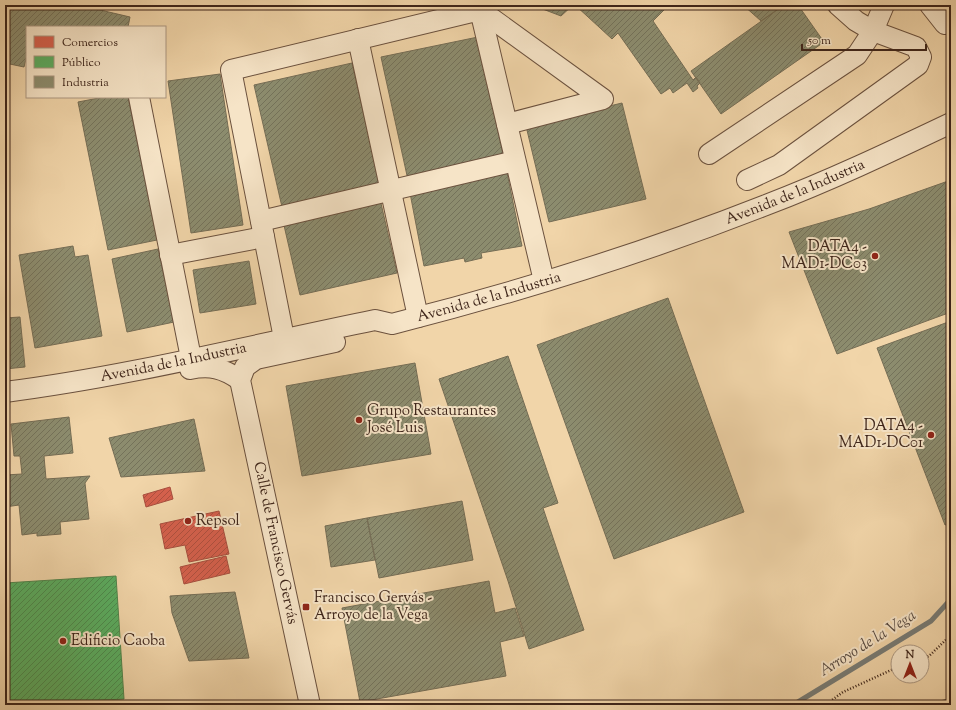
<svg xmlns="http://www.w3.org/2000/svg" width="956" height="710" font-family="'Sorts Mill Goudy',serif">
  <defs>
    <pattern id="shops-hatch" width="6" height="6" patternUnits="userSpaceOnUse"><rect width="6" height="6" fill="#d6604d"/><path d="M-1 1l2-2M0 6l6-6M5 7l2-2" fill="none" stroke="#af4f3f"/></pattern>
    <pattern id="public-hatch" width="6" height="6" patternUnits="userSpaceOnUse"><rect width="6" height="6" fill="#5aae61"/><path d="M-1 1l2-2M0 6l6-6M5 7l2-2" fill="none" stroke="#4c8d4f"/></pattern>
    <pattern id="industry-hatch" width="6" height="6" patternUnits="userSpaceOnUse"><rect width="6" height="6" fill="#8c8c6e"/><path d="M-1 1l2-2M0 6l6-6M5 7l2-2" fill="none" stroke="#74725a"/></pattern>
  </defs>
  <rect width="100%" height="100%" fill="#f1d5a9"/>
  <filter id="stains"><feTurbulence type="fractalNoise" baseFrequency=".005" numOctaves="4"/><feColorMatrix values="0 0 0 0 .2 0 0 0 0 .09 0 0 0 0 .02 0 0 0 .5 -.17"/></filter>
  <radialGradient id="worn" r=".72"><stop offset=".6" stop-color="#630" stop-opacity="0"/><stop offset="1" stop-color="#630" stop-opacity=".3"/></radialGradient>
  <path fill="url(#shops-hatch)" stroke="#a84e3e" d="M 170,487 L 173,499 L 146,507 L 143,495 Z
    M 219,511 L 229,554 L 189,562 L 185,545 L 165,549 L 160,524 Z
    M 226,556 L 230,573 L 184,584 L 180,567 Z"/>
  <path fill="url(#public-hatch)" stroke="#52854c" d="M 116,576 L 124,699 L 5,705 L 5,583 Z"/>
  <path fill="url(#industry-hatch)" stroke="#756d55" d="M 5,5 L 79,5 L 130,17 L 128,27 L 27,27 L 27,55 L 24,67 L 5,63 Z
    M 541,5 L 573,5 L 561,16 L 540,8 Z
    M 575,5 L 669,5 L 653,21 L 693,80 L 696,77 L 700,83 L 697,86 L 698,88 L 693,92 L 687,83 L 673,93 L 670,88 L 661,94 L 618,33 L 612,39 Z
    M 743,5 L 784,5 L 761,21 Z
    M 784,5 L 798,5 L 824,42 L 721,114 L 691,71 Z
    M 478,37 L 504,159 L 408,180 L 381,57 Z
    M 352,63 L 380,185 L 282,207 L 254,85 Z
    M 220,74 L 243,225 L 191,233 L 168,81 Z
    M 104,97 L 128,97 L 157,240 L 108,250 L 78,102 Z
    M 622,103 L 646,199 L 549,222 L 526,126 Z
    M 507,173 L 522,246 L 481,253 L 482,258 L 465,262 L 464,258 L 424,266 L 410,193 Z
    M 951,180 L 951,312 L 837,354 L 789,232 L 869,209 Z
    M 380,199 L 397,273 L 300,295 L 283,221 Z
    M 73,246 L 75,257 L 88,255 L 102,336 L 35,348 L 19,255 Z
    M 158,249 L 174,322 L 127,332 L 112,259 Z
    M 249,261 L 256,304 L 200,313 L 193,270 Z
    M 668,298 L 744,512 L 614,559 L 537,345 Z
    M 20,317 L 25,367 L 5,369 L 5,318 Z
    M 951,321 L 951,523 L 945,525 L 877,348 Z
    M 508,356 L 558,503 L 543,508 L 584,630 L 529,649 L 508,581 L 439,379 Z
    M 415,363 L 431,454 L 302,476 L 286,386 Z
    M 69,417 L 73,453 L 44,456 L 46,479 L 90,476 L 85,483 L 89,519 L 60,522 L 61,534 L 37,536 L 37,533 L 22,535 L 19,505 L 5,507 L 5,475 L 22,474 L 20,456 L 14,456 L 11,424 Z
    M 194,419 L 205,471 L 121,477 L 109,438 Z
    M 462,501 L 473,560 L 379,578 L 367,518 Z
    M 367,518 L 375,560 L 331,567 L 325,526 Z
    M 489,581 L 495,613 L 515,608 L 524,636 L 500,642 L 506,676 L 360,702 L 342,608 Z
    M 235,592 L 249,658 L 189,661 L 172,613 L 170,596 Z
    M 951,698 L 951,705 L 926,705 Z"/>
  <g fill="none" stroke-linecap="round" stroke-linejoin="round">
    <path stroke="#787c76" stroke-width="5" d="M 793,705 L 931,621 L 951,599"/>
    <g stroke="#6b513e" stroke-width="22">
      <g id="minor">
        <path d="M 930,5 L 945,24"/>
        <path d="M 480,10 L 603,99 L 507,124"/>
        <path d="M 358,39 L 418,317"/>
        <path d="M 139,97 L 191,358"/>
        <path d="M 709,154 L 857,55 L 873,31 L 884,5"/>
        <path d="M 747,180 L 779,165 L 918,65 L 921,57 L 916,47 L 873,31 L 856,21 L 838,5"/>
        <path d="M 261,221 L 515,161"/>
        <path d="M 170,255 L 264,237"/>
        <path d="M 284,338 L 231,70 L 480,10 L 544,281"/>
        <path d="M 190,369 C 210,365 223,368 240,380"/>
        <path id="s1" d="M 5,392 C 130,376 252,345 375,320 L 392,324 C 518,292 644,253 766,205 C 829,181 890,152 951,123"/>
        <path d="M 310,705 L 240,380 L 245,367 L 256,359 L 335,342"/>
      </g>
    </g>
    <path stroke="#3e251a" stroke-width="2.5" stroke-dasharray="1 2" stroke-linecap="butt" d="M 922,659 L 929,656 L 951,635
      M 825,705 L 843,692 L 898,667"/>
    <use href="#minor" stroke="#f6e4c7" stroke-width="20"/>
  </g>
  <g fill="#8f2418" stroke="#f6e4c7" stroke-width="1.5">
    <circle cx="875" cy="256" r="4"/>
    <circle cx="359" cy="420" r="4"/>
    <circle cx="931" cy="435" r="4"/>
    <circle cx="188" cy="521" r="4"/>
    <rect x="302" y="603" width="8" height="8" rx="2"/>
    <circle cx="63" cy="641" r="4"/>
  </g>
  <g text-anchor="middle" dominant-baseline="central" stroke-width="4" stroke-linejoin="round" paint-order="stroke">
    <g font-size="15" fill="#3e251a" stroke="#f6e4c7">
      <text stroke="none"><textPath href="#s1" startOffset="819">Avenida de la Industria</textPath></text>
      <text stroke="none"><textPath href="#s1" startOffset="495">Avenida de la Industria</textPath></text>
      <text stroke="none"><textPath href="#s1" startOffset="171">Avenida de la Industria</textPath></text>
      <text transform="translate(275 543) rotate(78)">Calle de Francisco Gervás</text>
    </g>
    <g font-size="15" fill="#3e251a" stroke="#f6e4c7" text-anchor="start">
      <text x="867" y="247" text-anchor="end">DATA4 -<tspan x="867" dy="17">MAD1-DC03</tspan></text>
      <text x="367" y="411">Grupo Restaurantes<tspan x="367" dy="17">José Luis</tspan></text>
      <text x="923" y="426" text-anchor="end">DATA4 -<tspan x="923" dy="17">MAD1-DC01</tspan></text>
      <text x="196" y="521">Repsol</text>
      <text x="314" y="598">Francisco Gervás -<tspan x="314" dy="17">Arroyo de la Vega</tspan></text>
      <text x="71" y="641">Edificio Caoba</text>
    </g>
    <g font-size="16" font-style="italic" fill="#564940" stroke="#f6e4c7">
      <text transform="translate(868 644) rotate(-32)">Arroyo de la Vega</text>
    </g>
  </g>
  <rect width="956" height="710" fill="none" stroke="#f1d5a9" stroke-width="20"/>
  <rect x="6" y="6" width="944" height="698" fill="none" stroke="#3e251a" stroke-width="2"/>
  <rect x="10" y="10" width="936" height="690" fill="none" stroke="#3e251a"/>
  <rect x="26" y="26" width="140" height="72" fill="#f6e4c7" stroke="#ac9882"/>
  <rect x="34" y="36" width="20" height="12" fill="#d6604d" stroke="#ac9882"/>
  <text x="62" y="46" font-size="12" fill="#3e251a">Comercios</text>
  <rect x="34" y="56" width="20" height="12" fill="#5aae61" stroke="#ac9882"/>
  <text x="62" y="66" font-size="12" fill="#3e251a">Público</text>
  <rect x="34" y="76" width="20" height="12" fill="#8c8c6e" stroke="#ac9882"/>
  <text x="62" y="86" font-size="12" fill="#3e251a">Industria</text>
  <g transform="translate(910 664)"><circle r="19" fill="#f6e4c7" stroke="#ac9882"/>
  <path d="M0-3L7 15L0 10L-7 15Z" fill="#8f2418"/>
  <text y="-6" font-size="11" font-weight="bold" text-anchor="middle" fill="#3e251a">N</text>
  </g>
  <path d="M802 44v6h124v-6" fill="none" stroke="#3e251a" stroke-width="2"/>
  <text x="808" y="44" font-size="12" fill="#3e251a" stroke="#f6e4c7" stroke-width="3" paint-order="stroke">50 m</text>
  <rect width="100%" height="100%" filter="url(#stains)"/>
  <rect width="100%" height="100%" fill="url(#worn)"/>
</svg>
